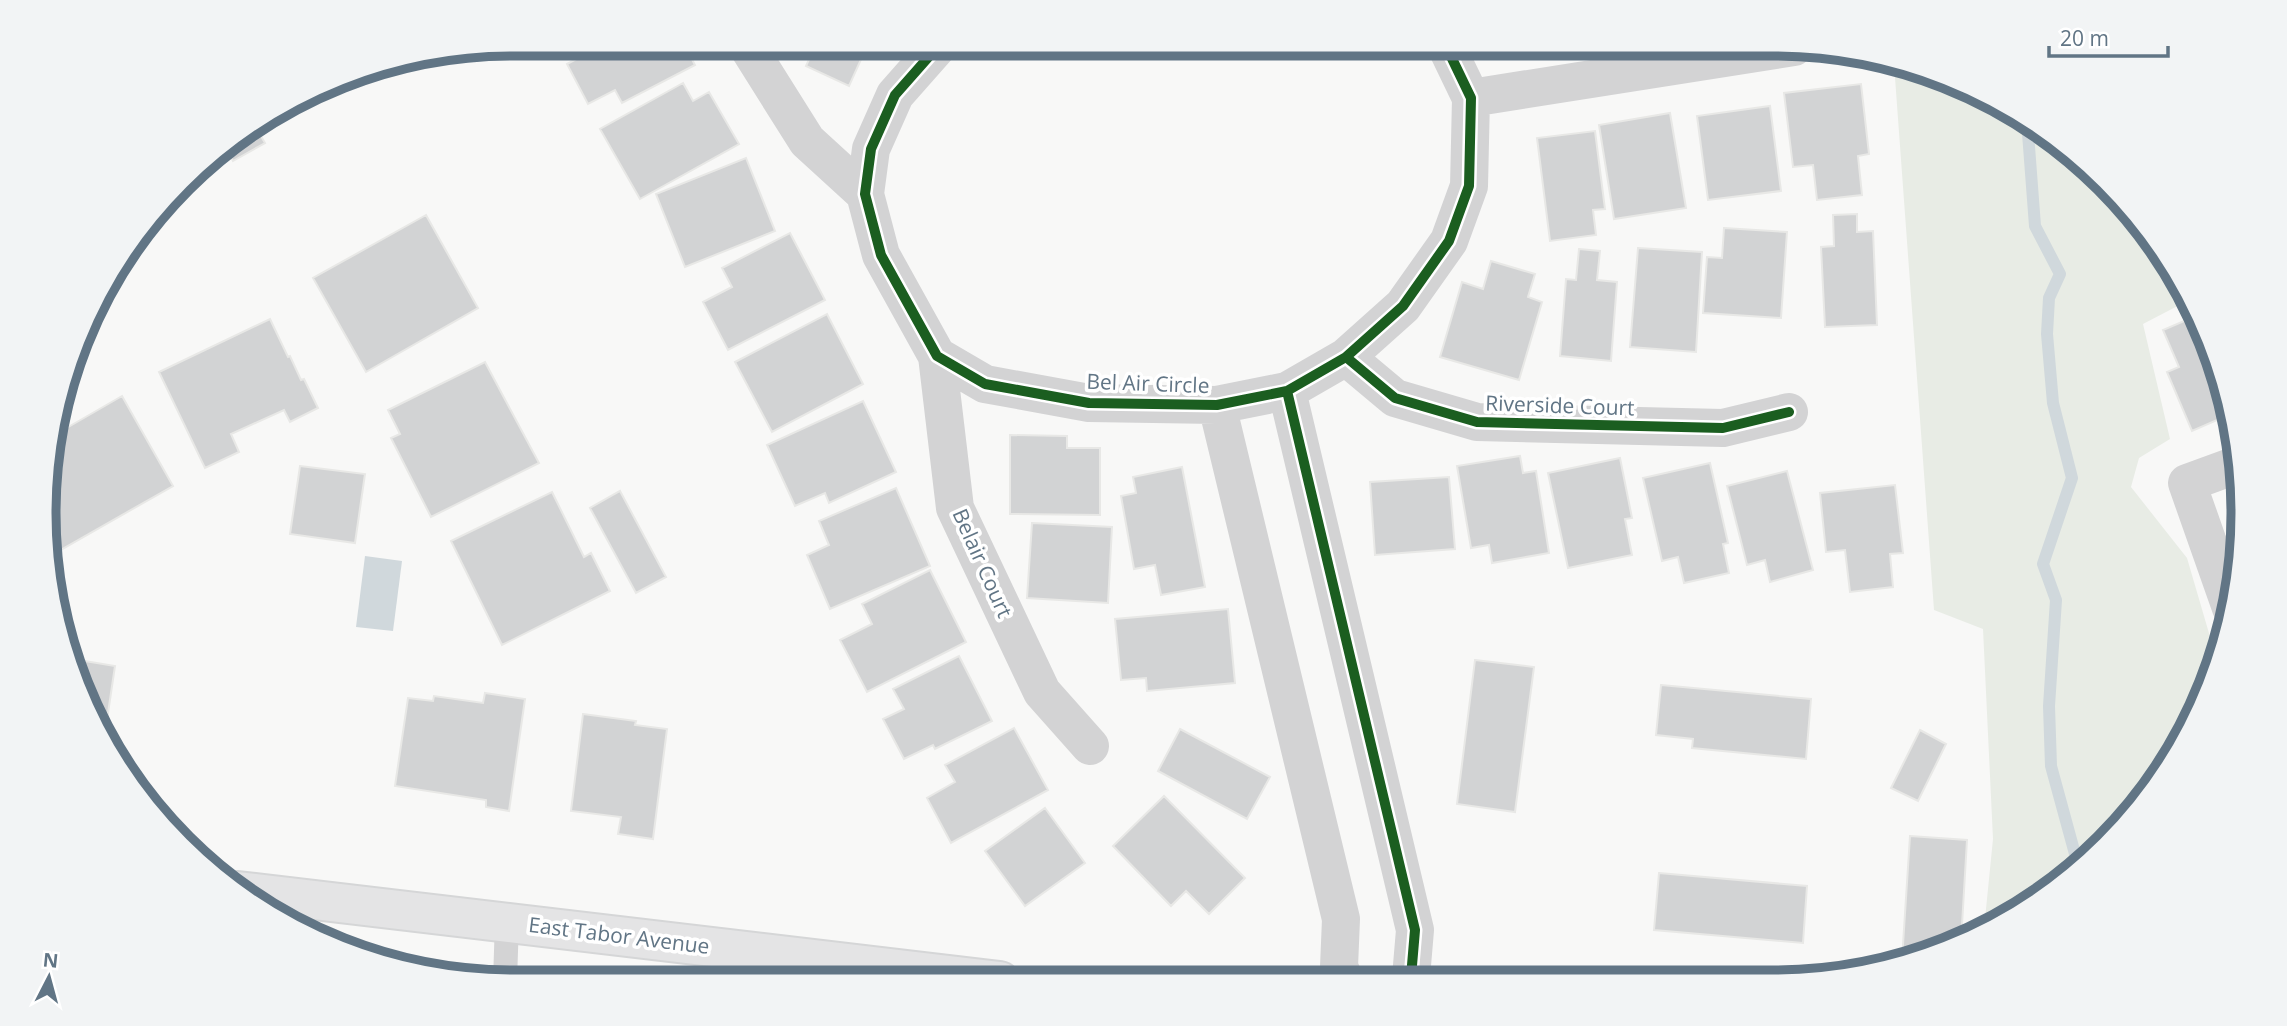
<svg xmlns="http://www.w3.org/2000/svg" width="2287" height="1026" font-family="'Open Sans',sans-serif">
  <rect width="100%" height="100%" fill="#f8f8f7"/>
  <path fill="#e8ece5" d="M 1894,64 C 1991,79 2084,152 2145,226 C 2163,248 2176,275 2191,299 L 2143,324 L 2170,439 L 2139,458 L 2131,487 L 2187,558 L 2218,664 L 2164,774 L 2060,885 L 1984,929 L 1993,839 L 1983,629 L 1934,610 Z"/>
  <path fill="#d0d8dc" d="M 365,556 L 402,561 L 393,631 L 356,627 Z"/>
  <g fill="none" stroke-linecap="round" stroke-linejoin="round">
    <path stroke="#d0d8dc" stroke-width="12" d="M 2027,120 L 2035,226 L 2060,274 L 2049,298 L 2047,334 L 2053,403 L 2072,478 L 2043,564 L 2056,600 L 2049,706 L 2051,766 L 2078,865"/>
  </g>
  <path fill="#d2d3d4" stroke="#e8e8e6" stroke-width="2" d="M 597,44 L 684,44 L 695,65 L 622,103 L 615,90 L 588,104 L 567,64 L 599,47 Z
    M 816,44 L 868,44 L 849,86 L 806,66 Z
    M 372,67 L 371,75 L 353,73 L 362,69 Z
    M 683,83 L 693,101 L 709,92 L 739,144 L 640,199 L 600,129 Z
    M 1861,84 L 1869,154 L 1858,156 L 1862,195 L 1817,200 L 1813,165 L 1793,167 L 1784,93 Z
    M 1770,106 L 1781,191 L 1708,200 L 1697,116 Z
    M 1670,113 L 1686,208 L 1614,219 L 1599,125 Z
    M 254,124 L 265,143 L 233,161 L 224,145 Z
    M 1595,131 L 1605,209 L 1593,210 L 1596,235 L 1550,241 L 1537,138 Z
    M 746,158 L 775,231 L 685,267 L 656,194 Z
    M 1857,214 L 1857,232 L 1873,231 L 1877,325 L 1825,327 L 1821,247 L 1834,246 L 1833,215 Z
    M 426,215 L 478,308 L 366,372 L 313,278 Z
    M 1724,228 L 1787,232 L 1781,318 L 1703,313 L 1707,257 L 1722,258 Z
    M 790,233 L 825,300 L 728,350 L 703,302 L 732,287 L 722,268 Z
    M 1638,248 L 1702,252 L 1696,352 L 1630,347 Z
    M 1579,249 L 1600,251 L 1597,280 L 1617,282 L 1611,361 L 1560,356 L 1566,279 L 1576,280 Z
    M 1491,261 L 1535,274 L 1528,297 L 1542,302 L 1519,380 L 1440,357 L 1462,282 L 1483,289 Z
    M 827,314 L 863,384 L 772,432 L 735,362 Z
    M 2198,315 L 2227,392 L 2231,414 L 2192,431 L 2167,372 L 2179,367 L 2163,330 Z
    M 270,319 L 288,357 L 290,356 L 301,380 L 304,379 L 318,408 L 290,422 L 284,410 L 231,434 L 239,452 L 205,468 L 159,372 Z
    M 485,362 L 539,463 L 431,517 L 391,438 L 400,434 L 388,410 Z
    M 122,396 L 173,486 L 57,552 L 46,531 L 44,513 L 51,437 Z
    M 863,401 L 896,472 L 829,503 L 825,493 L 795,506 L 767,445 Z
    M 1010,435 L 1067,436 L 1067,448 L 1100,448 L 1100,515 L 1010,514 Z
    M 1520,456 L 1523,473 L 1536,471 L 1549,553 L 1492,563 L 1489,545 L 1471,548 L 1457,466 Z
    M 1620,458 L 1632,518 L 1625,519 L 1632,555 L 1568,568 L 1548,473 Z
    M 1710,463 L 1728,543 L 1723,544 L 1729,573 L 1684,583 L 1678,557 L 1662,561 L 1643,478 Z
    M 300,466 L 365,474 L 355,543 L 290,534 Z
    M 1182,467 L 1205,587 L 1161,595 L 1155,565 L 1134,569 L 1121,496 L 1136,493 L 1133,477 Z
    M 1787,471 L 1813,570 L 1770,582 L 1765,560 L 1747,565 L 1727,486 Z
    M 1449,477 L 1455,549 L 1375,555 L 1370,482 Z
    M 1895,485 L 1903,553 L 1890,554 L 1893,587 L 1850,592 L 1845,550 L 1826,552 L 1820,493 Z
    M 896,488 L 930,566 L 830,609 L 807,555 L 829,545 L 819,521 Z
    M 620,491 L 666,577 L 636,593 L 590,508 Z
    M 552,492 L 584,557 L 591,553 L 610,591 L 502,645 L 451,541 Z
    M 1032,523 L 1112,527 L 1108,603 L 1027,598 Z
    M 930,570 L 966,642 L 867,692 L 840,640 L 872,624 L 862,604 Z
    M 1228,609 L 1235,683 L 1147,691 L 1146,678 L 1121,680 L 1115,619 Z
    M 959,656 L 992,721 L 935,749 L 933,745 L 904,759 L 883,719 L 904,709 L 893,689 Z
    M 73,659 L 115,666 L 104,740 Z
    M 1475,660 L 1534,667 L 1515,812 L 1457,804 Z
    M 1661,685 L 1811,699 L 1806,759 L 1692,748 L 1693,739 L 1656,735 Z
    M 485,693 L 525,699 L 509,811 L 486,807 L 486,800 L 395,786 L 408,698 L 433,701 L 434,696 L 483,703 Z
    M 583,714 L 636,721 L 635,725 L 667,729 L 653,839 L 618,834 L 621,817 L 571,811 Z
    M 1014,728 L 1048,790 L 951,843 L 927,798 L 955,782 L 945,765 Z
    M 1180,729 L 1270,777 L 1247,819 L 1158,771 Z
    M 1920,730 L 1946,744 L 1918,801 L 1891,788 Z
    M 1164,796 L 1245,878 L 1209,914 L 1186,891 L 1171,906 L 1113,846 Z
    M 1045,808 L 1085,863 L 1025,906 L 985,851 Z
    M 1910,836 L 1967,840 L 1961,942 L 1954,946 L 1902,960 Z
    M 1659,873 L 1807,886 L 1803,943 L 1654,930 Z"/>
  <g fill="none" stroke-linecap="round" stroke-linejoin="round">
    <g stroke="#d5d6d7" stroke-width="42">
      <path id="secondary" d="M 238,891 L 1000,981"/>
    </g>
    <path stroke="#d3d3d4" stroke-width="24" d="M 299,929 L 303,898
      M 505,981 L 507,921"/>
    <path stroke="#d3d3d4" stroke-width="38" d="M 746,44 L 807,141 L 865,194
      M 940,44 L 895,95 L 871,149 L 865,194 L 881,255 L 937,356 L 985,384 L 1089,403 L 1217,405 L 1287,391 L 1346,357 L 1403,306 L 1449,241 L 1469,186 L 1471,98 L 1445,44
      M 1471,98 L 1794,47
      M 937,356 L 955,508 L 1042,692 L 1090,746
      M 1346,357 L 1395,398 L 1477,422 L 1723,428 L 1789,412
      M 1287,391 L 1415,930 L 1411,977 L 1409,979
      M 1217,405 L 1341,919 L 1339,967 L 1345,980
      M 2231,608 L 2187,483 L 2239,464"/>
    <use href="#secondary" stroke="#e4e4e5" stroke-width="38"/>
    <g stroke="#fff" stroke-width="15">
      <path id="cycleway" d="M 940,44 L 895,95 L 871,149 L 865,194 L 881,255 L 937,356 L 985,384 L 1089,403 L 1217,405 L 1287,391 L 1346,357 L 1403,306 L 1449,241 L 1469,186 L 1471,98 L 1445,44
        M 1346,357 L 1395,398 L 1477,422 L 1723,428 L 1789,412
        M 1287,391 L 1415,930 L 1411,977 L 1409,979"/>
    </g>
    <use href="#cycleway" stroke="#1b5e20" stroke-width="10"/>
  </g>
  <g text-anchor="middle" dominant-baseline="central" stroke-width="7" stroke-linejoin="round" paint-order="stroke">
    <g font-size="21" fill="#617585" stroke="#fff">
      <text transform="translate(1148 383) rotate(2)">Bel Air Circle</text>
      <text transform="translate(1560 405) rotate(2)">Riverside Court</text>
      <text transform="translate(983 563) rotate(66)">Belair Court</text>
      <text transform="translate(619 935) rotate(7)">East Tabor Avenue</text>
    </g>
  </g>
  <path d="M0 0H2287V1026H0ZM513 56H1774A457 457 0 0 1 2231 513V513A457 457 0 0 1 1774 970H513A457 457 0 0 1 56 513V513A457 457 0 0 1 513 56Z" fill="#f2f4f5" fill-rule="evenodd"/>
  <path fill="none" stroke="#617585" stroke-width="9" d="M513 56H1774A457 457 0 0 1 2231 513V513A457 457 0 0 1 1774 970H513A457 457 0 0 1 56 513V513A457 457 0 0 1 513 56Z"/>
  <g transform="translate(49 977) rotate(6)" stroke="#ffffff" stroke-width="5" paint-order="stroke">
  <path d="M0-5L12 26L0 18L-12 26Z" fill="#617585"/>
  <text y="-10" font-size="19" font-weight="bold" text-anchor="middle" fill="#617585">N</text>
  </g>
  <path d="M2049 46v10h119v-10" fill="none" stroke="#617585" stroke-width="3.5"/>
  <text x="2060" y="46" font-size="21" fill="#617585" stroke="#ffffff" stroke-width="5" paint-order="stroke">20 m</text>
</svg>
